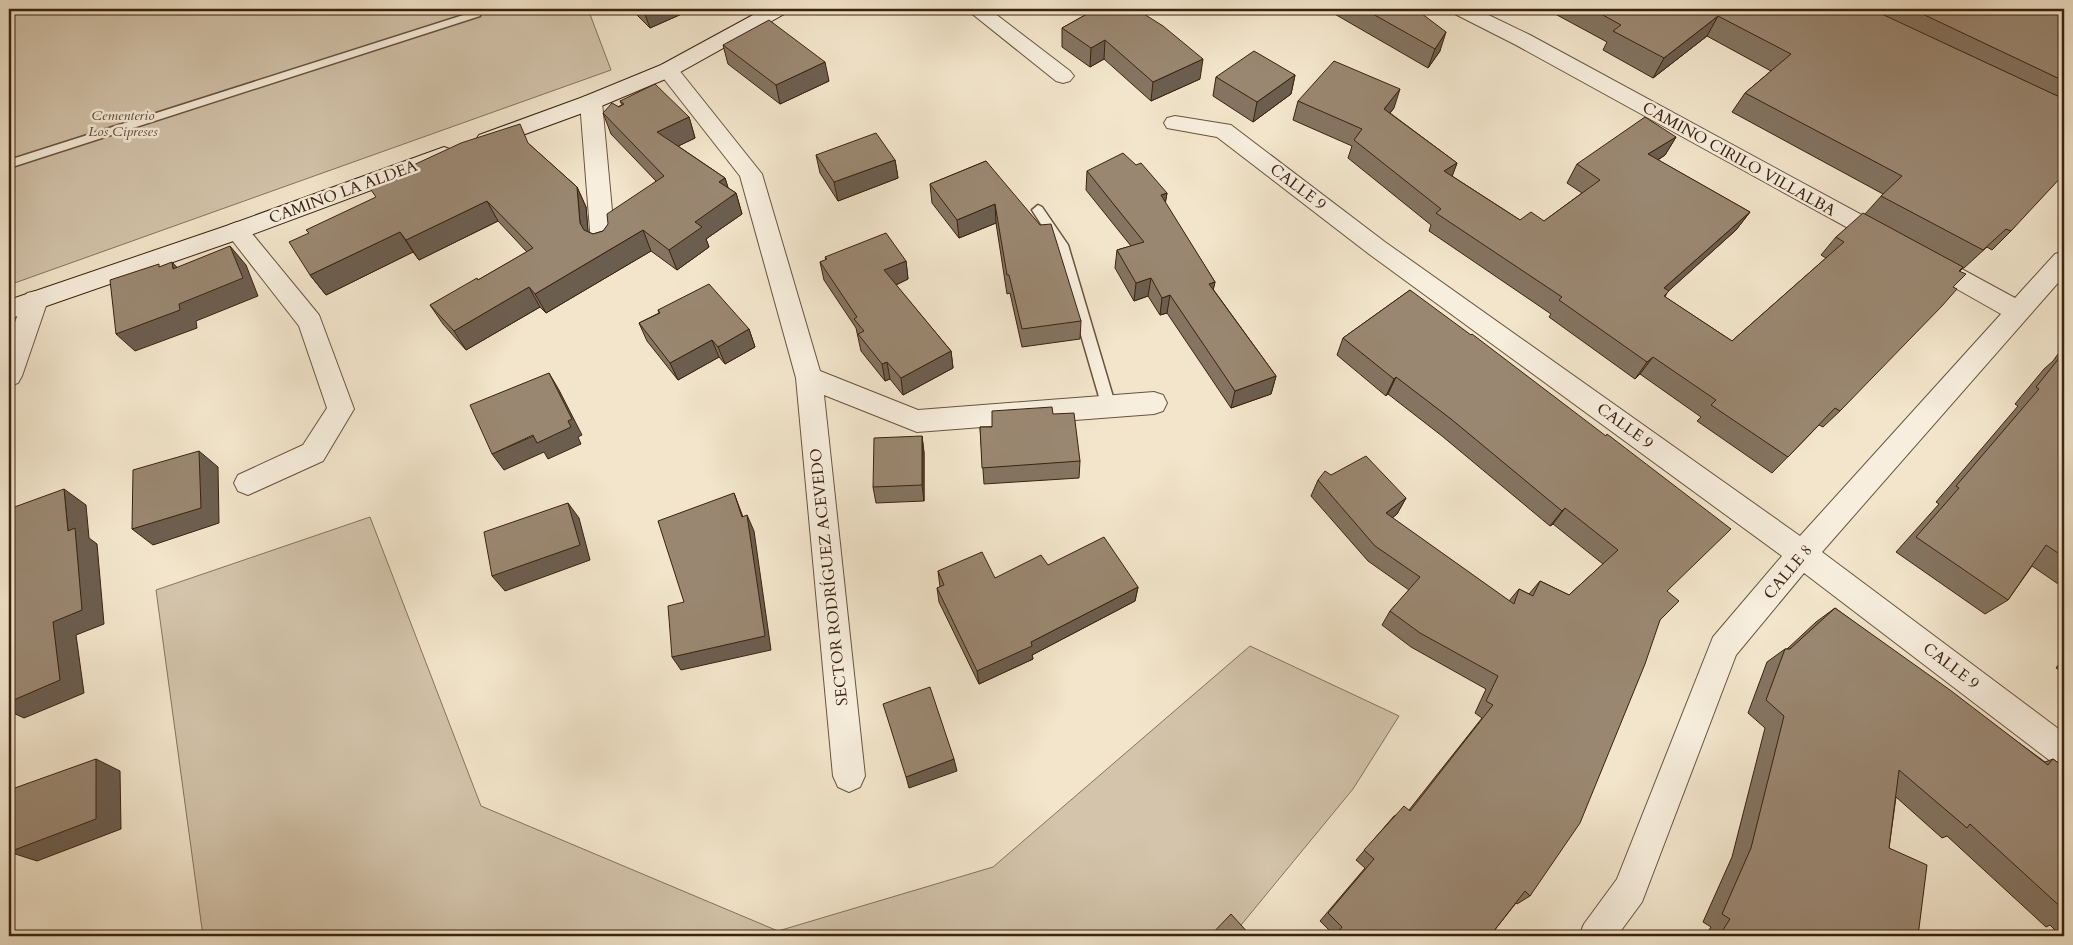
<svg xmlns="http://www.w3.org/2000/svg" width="2073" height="945" font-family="Cardo,serif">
  <rect width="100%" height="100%" fill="#f2e5cb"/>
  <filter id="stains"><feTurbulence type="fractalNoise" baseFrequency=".004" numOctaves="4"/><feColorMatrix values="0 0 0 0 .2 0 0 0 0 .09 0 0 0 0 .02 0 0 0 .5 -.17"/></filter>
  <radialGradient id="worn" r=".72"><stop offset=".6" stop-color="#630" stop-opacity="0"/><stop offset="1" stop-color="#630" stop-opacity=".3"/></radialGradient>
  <path fill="#d3c4ab" stroke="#87735d" d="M 9,9 L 588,9 L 611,70 L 9,285 Z
    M 370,517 L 481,806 L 778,931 L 993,867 L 1250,646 L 1399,716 L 1353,789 L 1232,936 L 203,936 L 156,590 Z"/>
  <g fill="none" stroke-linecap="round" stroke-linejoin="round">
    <g stroke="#69533e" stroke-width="3">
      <path id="lane" d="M 476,11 L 480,12 L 480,16 L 9,168 L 9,160 Z
        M 1038,205 L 1042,207 L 1068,245 L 1116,407 L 1114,411 L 1104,411 L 1102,407 L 1055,246 L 1032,210 Z"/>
    </g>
    <g stroke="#69533e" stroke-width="2">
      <path id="street" d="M 966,9 L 989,9 L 1070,71 L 1074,76 L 1070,81 L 1063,83 L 1056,81 Z
        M 1450,9 L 1476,9 L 1530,35 L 1895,233 L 1899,239 L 1895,245 L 1887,248 L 1879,245 L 1516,45 L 1453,13 Z
        M 668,63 L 675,65 L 762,174 L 820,371 L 918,410 L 1154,392 L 1163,395 L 1167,403 L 1163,411 L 1154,414 L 917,432 L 824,395 L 865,776 L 860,787 L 849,792 L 838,787 L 833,776 L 796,378 L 740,176 L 657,70 L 661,65 Z
        M 591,95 L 599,97 L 602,102 L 615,243 L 611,249 L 603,252 L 595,249 L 591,243 L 580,102 L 583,97 Z
        M 1175,116 L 1231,125 L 1385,242 L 1800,536 L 2001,314 L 1918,267 L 1915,261 L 1918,255 L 1927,252 L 1936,255 L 2015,298 L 2055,254 L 2064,251 L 2064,276 L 1822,552 L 2064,733 L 2064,767 L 2053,763 L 1804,573 L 1736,655 L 1642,902 L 1617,936 L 1579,936 L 1584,924 L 1617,879 L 1713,637 L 1782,556 L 1369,254 L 1217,137 L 1167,128 L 1164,123 L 1167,118 Z
        M 237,222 L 245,225 L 319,315 L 354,409 L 323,461 L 248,495 L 238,491 L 234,483 L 238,475 L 303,445 L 327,408 L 299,326 L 225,231 L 229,225 Z
        M 36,291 L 45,293 L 48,300 L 22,376 L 18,383 L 9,386 C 7,353 11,324 27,293 Z"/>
    </g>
    <g stroke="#3b220f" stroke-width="2">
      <path id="secondary" d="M 764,9 L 789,9 L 786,13 L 675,75 L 599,107 L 487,148 L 479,145 L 476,140 L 479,135 L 583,97 L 661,65 Z
        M 444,147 L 452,150 L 455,155 L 452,160 L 245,237 L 9,319 L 9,300 L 229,225 Z"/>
    </g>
    <use href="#lane" fill="#f7eedd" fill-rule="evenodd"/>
    <use href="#street" fill="#f7eedd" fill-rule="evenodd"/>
    <use href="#secondary" fill="#f7eedd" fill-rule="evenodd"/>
  </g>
  <path fill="#847461" stroke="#3b220f" d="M 631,9 L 693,9 L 650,28 Z
    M 1096,9 L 1200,79 L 1151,101 L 1104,59 L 1090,67 L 1062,47 L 1062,28 Z
    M 1304,9 L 1323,9 L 1311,14 Z
    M 1326,9 L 1422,9 L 1421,13 L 1440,51 L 1428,68 Z
    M 1546,9 L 2064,9 L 2064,163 L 2011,231 L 1992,250 L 1987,247 L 1964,268 L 1963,268 L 1960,271 L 1840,411 L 1823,427 L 1819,425 L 1772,473 L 1697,421 L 1701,417 L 1640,374 L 1635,379 L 1549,317 L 1551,314 L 1429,231 L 1431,225 L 1348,158 L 1352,146 L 1293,120 L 1298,101 L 1394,108 L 1390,113 L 1457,163 L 1452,176 L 1520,220 L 1544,221 L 1582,193 L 1567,183 L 1577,164 L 1676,137 L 1665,155 L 1658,160 L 1750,212 L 1736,230 L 1668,291 L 1665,297 L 1732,341 L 1826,258 L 1821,255 L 1836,237 L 1865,214 L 1883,194 L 1732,112 L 1745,93 L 1771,71 L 1707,36 L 1653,78 L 1603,50 L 1607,42 Z
    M 723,45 L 829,81 L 780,104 L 728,64 Z
    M 1295,75 L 1291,94 L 1253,122 L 1213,96 L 1216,77 Z
    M 620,101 L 689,117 L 695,138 L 678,146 L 725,178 L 728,188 L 736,193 L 742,214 L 706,239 L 709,247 L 677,270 L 651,251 L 546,313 L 540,307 L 466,350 L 443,324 L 430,305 L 478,280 L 527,252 L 498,221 L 419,260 L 413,252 L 326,295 L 310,275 L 529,144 L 577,187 L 586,207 L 588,232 L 593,234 L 603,231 L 656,181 L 611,134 L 603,113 L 622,105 Z
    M 816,155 L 895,160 L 898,178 L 838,201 L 820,173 Z
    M 986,161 L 1081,321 L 1080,339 L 1022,347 L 1010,293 L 1007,294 L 996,223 L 959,238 L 932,203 L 930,184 Z
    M 1087,171 L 1167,193 L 1165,203 L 1215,282 L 1213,289 L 1276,376 L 1271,394 L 1231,408 L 1167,313 L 1160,315 L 1148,296 L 1134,301 L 1115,268 L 1117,250 L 1131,246 L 1086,190 Z
    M 825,257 L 906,261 L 908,279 L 896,285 L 951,351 L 953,368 L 903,395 L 890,379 L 885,381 L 861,351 L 856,328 L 824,280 L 820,262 L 826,260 Z
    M 1410,290 L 1667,591 L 1660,620 L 1530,896 L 1517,904 L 1516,903 L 1490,936 L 1333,936 L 1334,935 L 1320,921 L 1365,868 L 1356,860 L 1394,816 L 1409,810 L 1482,718 L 1475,713 L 1486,689 L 1411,647 L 1382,625 L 1390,611 L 1409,590 L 1368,561 L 1311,496 L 1318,480 L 1331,475 L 1406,498 L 1397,514 L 1392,518 L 1509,601 L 1519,589 L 1529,594 L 1540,581 L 1569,595 L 1603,564 L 1553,524 L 1550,526 L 1442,436 L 1388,394 L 1386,396 L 1337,355 L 1343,338 Z
    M 658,310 L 749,329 L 755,347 L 725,364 L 719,357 L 678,380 L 647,341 L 639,323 L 659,313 Z
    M 2064,349 L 2064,588 L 2032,566 L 2008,600 L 1985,614 L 1896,552 L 1939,504 L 1936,502 L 1948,488 L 2018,406 L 2015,404 L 2044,369 L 2053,361 L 2058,354 Z
    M 1053,414 L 1080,461 L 1079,478 L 984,484 L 980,427 L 992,427 Z
    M 922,436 L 924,453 L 924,501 L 876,503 L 873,487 Z
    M 1048,565 L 1138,587 L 1135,601 L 1032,655 L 1033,659 L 979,684 L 939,602 L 937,588 L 940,587 L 938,571 L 995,578 Z
    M 1835,608 L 2045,762 L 2053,759 L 2064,767 L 2064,936 L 2061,936 L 2050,925 L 2046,927 L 1947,836 L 1942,838 L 1896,797 L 1889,848 L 1918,936 L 1705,936 L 1711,927 L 1703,922 L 1732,857 L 1765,728 L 1748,713 L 1767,662 L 1785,649 L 1787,649 L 1816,622 Z
    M 2064,657 L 2064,673 L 2056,668 Z"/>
  <path fill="#6c5e4f" stroke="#3b220f" d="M 643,9 L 693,9 L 650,28 Z
    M 1312,9 L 1323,9 L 1311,14 Z
    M 1418,9 L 1422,9 L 1417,25 L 1417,10 Z
    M 1718,16 L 1707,36 L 1653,78 L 1664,58 Z
    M 1446,32 L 1440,51 L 1428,68 L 1435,49 Z
    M 1105,40 L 1104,59 L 1090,67 L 1091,48 Z
    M 1203,59 L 1200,79 L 1151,101 L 1153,82 Z
    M 825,62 L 829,81 L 780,104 L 776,85 Z
    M 1295,75 L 1291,94 L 1253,122 L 1257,102 Z
    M 1400,89 L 1394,108 L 1378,127 L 1384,109 Z
    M 689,117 L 695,138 L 664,153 L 657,132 Z
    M 1676,137 L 1665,155 L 1637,173 L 1648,154 Z
    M 895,160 L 898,178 L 838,201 L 834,182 Z
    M 1457,163 L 1450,182 L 1444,171 Z
    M 725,178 L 731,197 L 736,193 L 742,214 L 706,239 L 709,247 L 677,270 L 669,250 L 719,182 Z
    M 577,187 L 586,207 L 589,243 L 580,223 Z
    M 1167,193 L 1164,212 L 1161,195 Z
    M 487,201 L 498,221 L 419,260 L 406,240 Z
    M 995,204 L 996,223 L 959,238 L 957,220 Z
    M 1750,212 L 1736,230 L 1652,306 L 1664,288 Z
    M 643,230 L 651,251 L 546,313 L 535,294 Z
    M 400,232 L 413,252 L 326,295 L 310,275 Z
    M 230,246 L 246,265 L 258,296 L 196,321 L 197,328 L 135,351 L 116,334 L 179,304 Z
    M 906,261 L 908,279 L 887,289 L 884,270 Z
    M 172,262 L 189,280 L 173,269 Z
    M 1151,278 L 1148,296 L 1134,301 L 1136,283 Z
    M 1215,282 L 1211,300 L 1209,284 Z
    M 529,287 L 540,307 L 466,350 L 454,331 Z
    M 1170,295 L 1167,313 L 1160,315 L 1162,298 Z
    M 749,329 L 755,347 L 725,364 L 718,347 Z
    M 712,340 L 719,357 L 678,380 L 670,363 Z
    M 951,351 L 953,368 L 903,395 L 901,378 Z
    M 1653,357 L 1640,374 L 1635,379 L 1647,362 Z
    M 887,362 L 890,379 L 885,381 L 882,364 Z
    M 549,373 L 559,390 L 582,435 L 578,437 L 581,444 L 548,459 L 544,452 L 504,470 L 492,454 L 568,421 Z
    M 1276,376 L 1271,394 L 1231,408 L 1235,391 Z
    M 1396,377 L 1388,394 L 1386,396 L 1394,379 Z
    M 922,436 L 924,453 L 924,501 L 922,485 Z
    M 199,451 L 218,467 L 219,523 L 153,545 L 132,529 Z
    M 64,489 L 86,505 L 89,538 L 97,544 L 104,624 L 76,635 L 84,693 L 24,718 L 9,711 L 9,702 L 53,622 L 68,531 Z
    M 734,493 L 749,533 L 742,517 Z
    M 1406,498 L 1397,514 L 1378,529 L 1386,513 Z
    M 568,503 L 579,518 L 590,560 L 505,591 L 492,576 Z
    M 1565,508 L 1553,524 L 1550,526 L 1562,511 Z
    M 747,515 L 754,531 L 771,650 L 681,670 L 672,657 Z
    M 1138,587 L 1135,601 L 1032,655 L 1033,659 L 979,684 L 977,671 L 1031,642 Z
    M 96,759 L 120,771 L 121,829 L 37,861 L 9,852 Z
    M 954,759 L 957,771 L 909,788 L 906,777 Z"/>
  <path fill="#9a8771" stroke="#3b220f" d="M 1096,9 L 1136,9 L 1163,26 L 1203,59 L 1153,82 L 1105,40 L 1091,48 L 1062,28 Z
    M 1364,9 L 1418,9 L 1417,10 L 1446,32 L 1435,49 Z
    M 1592,9 L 1871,9 L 2064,99 L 2064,163 L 2062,165 L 2064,166 L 2064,174 L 2011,231 L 2006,229 L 1983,250 L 1881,196 L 1902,176 L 1745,93 L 1791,54 L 1718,16 L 1664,58 L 1613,31 L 1621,25 Z
    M 1912,9 L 2064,9 L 2064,81 Z
    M 769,20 L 825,62 L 776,85 L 723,45 Z
    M 1254,51 L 1295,75 L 1257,102 L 1216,77 Z
    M 1334,61 L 1400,89 L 1384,109 L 1457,163 L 1444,171 L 1520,220 L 1531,212 L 1544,221 L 1600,180 L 1577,164 L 1645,117 L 1676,137 L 1648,154 L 1750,212 L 1664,288 L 1669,291 L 1664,296 L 1732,341 L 1844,242 L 1836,237 L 1863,213 L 1963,267 L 1959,271 L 1966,274 L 1953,287 L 1957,289 L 1942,306 L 1840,411 L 1835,408 L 1788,457 L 1711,405 L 1716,400 L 1653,357 L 1647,362 L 1559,300 L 1562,297 L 1436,213 L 1441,209 L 1354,140 L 1362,129 L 1298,101 Z
    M 655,84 L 689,117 L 657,132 L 725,178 L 719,182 L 736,193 L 695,222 L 702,227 L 669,250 L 643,230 L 535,294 L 529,287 L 454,331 L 430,305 L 477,278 L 478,280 L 533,248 L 487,201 L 406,240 L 400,232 L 310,275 L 289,242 L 309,233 L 306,230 L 376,197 L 369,187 L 409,170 L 407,168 L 461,143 L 520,124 L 528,143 L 577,187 L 580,223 L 584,230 L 593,234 L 603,231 L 608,224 L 607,214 L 664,176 L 603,113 L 612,103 L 619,107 L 624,104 L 620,101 Z
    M 876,133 L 895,160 L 834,182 L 816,155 Z
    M 1123,153 L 1136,165 L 1141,163 L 1167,193 L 1161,195 L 1215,282 L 1209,284 L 1276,376 L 1235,391 L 1170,295 L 1162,298 L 1151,278 L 1136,283 L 1117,250 L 1144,242 L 1087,171 Z
    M 986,161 L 1040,225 L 1051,224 L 1081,321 L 1022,329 L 1009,275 L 1007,275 L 995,204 L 957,220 L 930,184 Z
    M 886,233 L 906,261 L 884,270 L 951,351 L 901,378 L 887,362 L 882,364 L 858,334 L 864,331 L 854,319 L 857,317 L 820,262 L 827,259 L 825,257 Z
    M 230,246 L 243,278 L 179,304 L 180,310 L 116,334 L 110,280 L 159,264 L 159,267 L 172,262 L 173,269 Z
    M 709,284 L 749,329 L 718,347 L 712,340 L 670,363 L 639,323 L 660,313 L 658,310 Z
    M 1410,290 L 1471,335 L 1472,334 L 1606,436 L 1607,434 L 1731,529 L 1667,591 L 1679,601 L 1660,620 L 1645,664 L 1580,823 L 1530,896 L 1525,891 L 1490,936 L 1335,936 L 1342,927 L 1328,913 L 1374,859 L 1364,850 L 1404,806 L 1410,811 L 1493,705 L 1486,701 L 1498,676 L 1420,633 L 1390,611 L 1420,577 L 1375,546 L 1318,480 L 1325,471 L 1331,475 L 1366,456 L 1406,498 L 1386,513 L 1514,604 L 1519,589 L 1533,596 L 1540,581 L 1569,595 L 1618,550 L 1565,508 L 1562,511 L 1451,419 L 1396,377 L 1394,379 L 1343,338 Z
    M 2064,352 L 2064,557 L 2046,545 L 2008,600 L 1916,537 L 1959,488 L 1956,486 L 1968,472 L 2039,389 L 2036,387 Z
    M 549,373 L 572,419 L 568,421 L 571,427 L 537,443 L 533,435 L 492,454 L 470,405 Z
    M 1052,407 L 1053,414 L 1074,413 L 1080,461 L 982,468 L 980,427 L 992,427 L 992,411 Z
    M 922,436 L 922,485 L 873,487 L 874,438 Z
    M 199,451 L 201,508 L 132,529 L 133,470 Z
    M 64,489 L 68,531 L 75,528 L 82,610 L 53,622 L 60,680 L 9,702 L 9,509 Z
    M 734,493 L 742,517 L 747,515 L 765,636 L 672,657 L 668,606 L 684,602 L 658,521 Z
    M 568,503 L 580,545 L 492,576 L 484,532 Z
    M 1104,537 L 1138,587 L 1031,642 L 1032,646 L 977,671 L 937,588 L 944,585 L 938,571 L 982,552 L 995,578 L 1041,555 L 1048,565 Z
    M 1835,608 L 1950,690 L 2048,765 L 2053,759 L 2064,767 L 2064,910 L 1970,824 L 1967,828 L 1899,770 L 1889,848 L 1927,865 L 1918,936 L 1719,936 L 1730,919 L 1722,914 L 1751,848 L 1784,716 L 1766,700 L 1785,649 L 1790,649 Z
    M 930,687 L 954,759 L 906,777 L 883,704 Z
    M 96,759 L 96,819 L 9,852 L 12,789 Z
    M 1231,914 L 1251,936 L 1210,936 Z"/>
  <g text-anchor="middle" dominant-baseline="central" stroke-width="5" stroke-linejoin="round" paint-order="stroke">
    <g font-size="14" font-style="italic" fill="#614a36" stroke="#f7eedd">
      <text x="123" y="115">Cementerio<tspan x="123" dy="16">Los Cipreses</tspan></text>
    </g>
    <g font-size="16" fill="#3b220f" stroke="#f7eedd">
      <text transform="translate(1739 159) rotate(29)">CAMINO CIRILO VILLALBA</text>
      <text transform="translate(1298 187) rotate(37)">CALLE 9</text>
      <text transform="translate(343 192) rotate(-20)">CAMINO LA ALDEA</text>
      <text transform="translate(1625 426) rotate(36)">CALLE 9</text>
      <text transform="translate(1788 572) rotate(-50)">CALLE 8</text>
      <text transform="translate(829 577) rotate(-96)">SECTOR RODRÍGUEZ ACEVEDO</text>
      <text transform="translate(1951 666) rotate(37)">CALLE 9</text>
    </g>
  </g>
  <rect width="2073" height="945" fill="none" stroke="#f2e5cb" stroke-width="30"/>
  <rect x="10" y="10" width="2053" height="925" fill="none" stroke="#3b220f" stroke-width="2.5"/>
  <rect x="15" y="15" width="2043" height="915" fill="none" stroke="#3b220f"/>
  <rect width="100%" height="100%" filter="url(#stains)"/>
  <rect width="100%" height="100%" fill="url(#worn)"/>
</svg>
